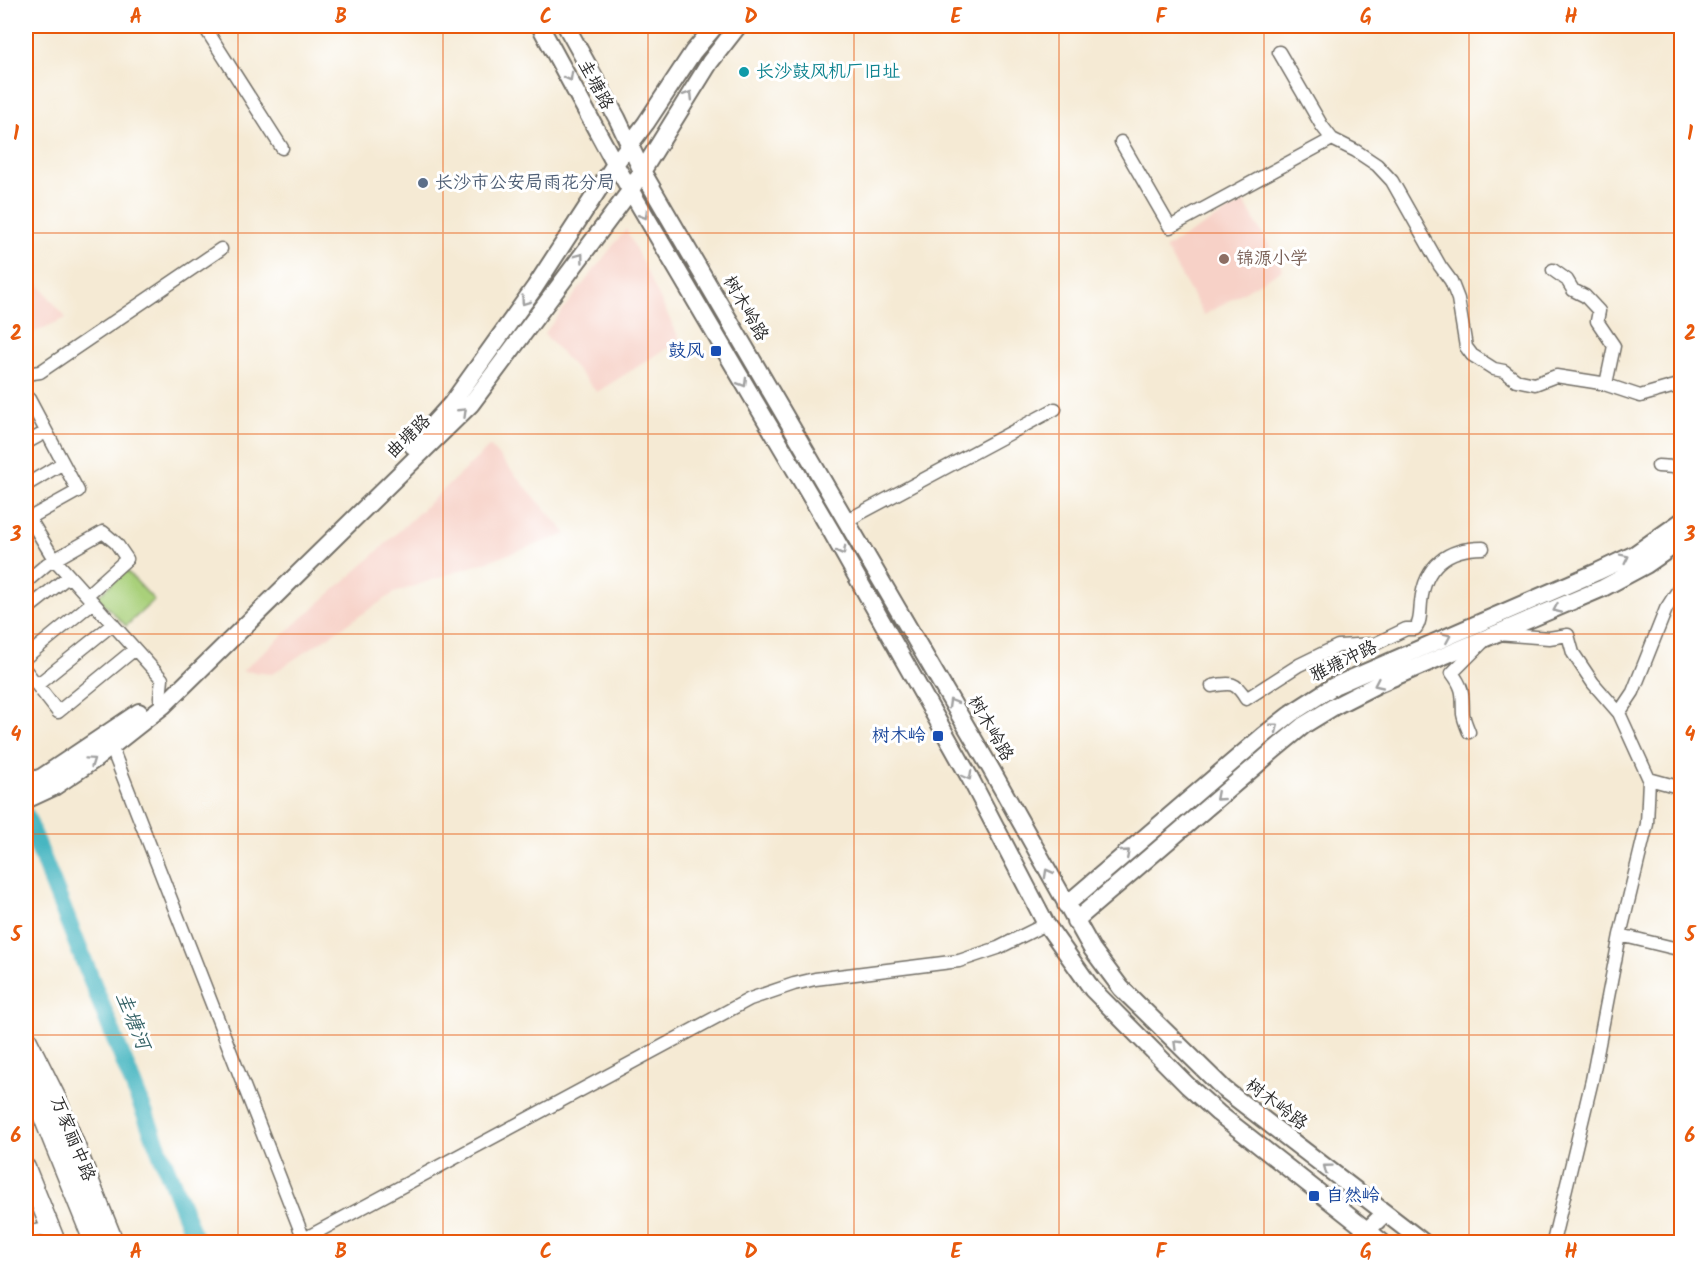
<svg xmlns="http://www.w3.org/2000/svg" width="1707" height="1268" font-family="Kalam,'LXGW WenKai TC',sans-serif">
  <rect width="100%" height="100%" fill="#fff"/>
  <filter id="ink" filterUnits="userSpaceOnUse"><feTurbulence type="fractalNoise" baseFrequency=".0167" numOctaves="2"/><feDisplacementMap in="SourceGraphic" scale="12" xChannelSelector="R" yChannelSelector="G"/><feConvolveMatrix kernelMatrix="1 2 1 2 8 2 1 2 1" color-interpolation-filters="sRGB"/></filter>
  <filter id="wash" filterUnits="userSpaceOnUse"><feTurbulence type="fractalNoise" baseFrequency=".008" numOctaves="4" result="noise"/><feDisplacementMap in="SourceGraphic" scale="24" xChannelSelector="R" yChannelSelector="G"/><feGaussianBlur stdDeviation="1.35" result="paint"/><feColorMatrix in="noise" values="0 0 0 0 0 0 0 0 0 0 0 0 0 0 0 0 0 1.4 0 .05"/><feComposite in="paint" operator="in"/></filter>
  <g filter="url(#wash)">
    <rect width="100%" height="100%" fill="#f5ead4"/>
    <path fill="#f7d1c7" d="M 1244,202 L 1283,269 L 1204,315 L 1165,248 Z
      M 626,229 L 680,340 L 597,392 L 544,334 Z
      M 26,269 L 66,318 L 26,336 Z
      M 490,446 L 567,534 L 394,593 L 272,674 L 242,671 L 365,563 Z"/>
    <path fill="#a9d07a" stroke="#6a7e52" stroke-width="1.5" d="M 126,570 L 154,600 L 126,626 L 97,597 Z"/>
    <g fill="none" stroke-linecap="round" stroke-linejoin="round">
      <path stroke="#47b6c1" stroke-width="18" d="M 26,816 L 196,1242"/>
    </g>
  </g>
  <g filter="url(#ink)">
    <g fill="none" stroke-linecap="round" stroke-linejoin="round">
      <g stroke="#726e66" stroke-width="15">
        <path id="street" d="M 204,26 L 282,148
          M 1279,52 L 1322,126 L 1332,139 L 1356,151 L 1377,165 L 1392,181 L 1440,266 L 1451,281 L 1458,299 L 1466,347 L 1472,355 L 1494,369 L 1504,371 L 1516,380 L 1535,384 L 1556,376 L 1601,383 L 1640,396 L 1682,384
          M 1121,142 L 1170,227 L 1332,139
          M 1553,270 L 1567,280 L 1573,290 L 1585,296 L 1599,311 L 1597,321 L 1614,346 L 1606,384
          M 26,374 L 40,372 L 221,249
          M 26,401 L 29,399 L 78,491 L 26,520
          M 26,443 L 46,432
          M 1658,466 L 1674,467 L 1682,463
          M 26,485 L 63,463
          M 26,520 L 34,526 L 54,559 L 162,679 L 160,698
          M 846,521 L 1055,409
          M 26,582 L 47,564 L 103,532 L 116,543 L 127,559 L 87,595
          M 26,610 L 69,576
          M 1497,634 L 1549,638 L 1568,635 L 1573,653 L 1593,683 L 1619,713 L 1649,779 L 1682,788
          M 26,657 L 93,602
          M 26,671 L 58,712 L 135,649
          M 37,685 L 113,624
          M 1212,686 C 1231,682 1236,682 1246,699 L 1299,665 L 1338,646 L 1375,644 L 1406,629 L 1415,629 C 1421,623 1420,611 1421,602 C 1425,565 1447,548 1483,548
          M 1619,713 L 1633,692 L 1666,609 L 1682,584
          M 1469,732 C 1467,727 1464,720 1463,714 C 1462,695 1465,690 1452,673 L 1483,642
          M 111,746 L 305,1242
          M 1620,935 L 1682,950
          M 26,1233 L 50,1228
          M 304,1239 L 750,999 L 794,984 L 815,979 L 959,961 L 998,948 L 1046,924
          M 1553,1242 L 1592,1080 L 1620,935 L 1647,824 L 1649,779"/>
      </g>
      <g stroke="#726e66" stroke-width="20">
        <path id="secondary" d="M 540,26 L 615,164 L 831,531 L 970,778 L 1046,924 L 1092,989 L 1188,1086 L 1218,1113 L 1382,1242
          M 566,26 L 617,118 L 642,171 L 991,769 L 1092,949 L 1121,988 L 1224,1089 L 1423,1242
          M 413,446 L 452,403 L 535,287 L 615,164 L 646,123 L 693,52 L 715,26
          M 26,783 L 42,777 L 139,712
          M 26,800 L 54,787 L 97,758 L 163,706 L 471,404 L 630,191 L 710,62 L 738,26
          M 1066,905 L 1264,735 L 1292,713 L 1334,686 L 1597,572 L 1635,554 L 1682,521
          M 1075,921 L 1274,750 L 1304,725 L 1335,706 L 1378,684 L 1603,588 L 1646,565 L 1682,540
          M 1355,1242 L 1385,1213"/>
      </g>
      <g stroke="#726e66" stroke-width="21">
        <path id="primary" d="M 26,1037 L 57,1099 L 114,1242
          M 26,1168 L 56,1242"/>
      </g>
      <g stroke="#726e66" stroke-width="24">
        <path id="highway" d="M 26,1077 L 38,1101 L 95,1242"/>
      </g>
      <use href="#street" stroke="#fff" stroke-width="12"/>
      <use href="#secondary" stroke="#fff" stroke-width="16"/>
      <use href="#primary" stroke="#fff" stroke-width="18"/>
      <use href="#highway" stroke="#fff" stroke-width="21"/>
    </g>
    <defs><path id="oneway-chevron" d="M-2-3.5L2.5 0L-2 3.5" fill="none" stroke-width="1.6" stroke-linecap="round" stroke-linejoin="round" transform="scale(1.5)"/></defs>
    <g stroke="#a0a0a0">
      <use href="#oneway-chevron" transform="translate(569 77) rotate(61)"/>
      <use href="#oneway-chevron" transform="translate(689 95) rotate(-58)"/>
      <use href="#oneway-chevron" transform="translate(644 215) rotate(59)"/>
      <use href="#oneway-chevron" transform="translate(580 257) rotate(-53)"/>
      <use href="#oneway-chevron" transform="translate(525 301) rotate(126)"/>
      <use href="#oneway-chevron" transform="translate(743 383) rotate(59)"/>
      <use href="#oneway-chevron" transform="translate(463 412) rotate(-44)"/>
      <use href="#oneway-chevron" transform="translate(842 551) rotate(61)"/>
      <use href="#oneway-chevron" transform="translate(1625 558) rotate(-26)"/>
      <use href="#oneway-chevron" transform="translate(1557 609) rotate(156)"/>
      <use href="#oneway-chevron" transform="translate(1447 637) rotate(-23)"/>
      <use href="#oneway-chevron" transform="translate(1378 684) rotate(155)"/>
      <use href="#oneway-chevron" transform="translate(952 703) rotate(-120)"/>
      <use href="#oneway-chevron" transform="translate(1275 727) rotate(-39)"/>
      <use href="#oneway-chevron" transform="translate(91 761) rotate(-35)"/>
      <use href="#oneway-chevron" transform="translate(968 776) rotate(61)"/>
      <use href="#oneway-chevron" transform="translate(1219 797) rotate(139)"/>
      <use href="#oneway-chevron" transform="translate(1126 853) rotate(-41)"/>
      <use href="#oneway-chevron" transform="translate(1048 873) rotate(-119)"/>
      <use href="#oneway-chevron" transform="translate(1177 1044) rotate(-136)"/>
      <use href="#oneway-chevron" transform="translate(1327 1168) rotate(-143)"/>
    </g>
  </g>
  <path fill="none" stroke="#e8590c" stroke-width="1.5" stroke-opacity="0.55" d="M 238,26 L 238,1242M 443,26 L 443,1242M 648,26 L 648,1242M 854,26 L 854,1242M 1059,26 L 1059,1242M 1264,26 L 1264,1242M 1469,26 L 1469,1242M 26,233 L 1682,233M 26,434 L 1682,434M 26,634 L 1682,634M 26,834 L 1682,834M 26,1035 L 1682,1035"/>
  <circle fill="#0f9aa8" stroke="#fff" stroke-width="2" cx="744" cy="72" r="6"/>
  <circle fill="#5c6f8a" stroke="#fff" stroke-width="2" cx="423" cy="183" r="6"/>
  <circle fill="#8d6e63" stroke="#fff" stroke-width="2" cx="1224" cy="259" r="6"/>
  <g fill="#1a4fb4" stroke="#fff" stroke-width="2">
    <rect x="710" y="345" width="12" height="12" rx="3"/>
    <rect x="932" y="730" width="12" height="12" rx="3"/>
    <rect x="1308" y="1190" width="12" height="12" rx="3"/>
  </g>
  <g text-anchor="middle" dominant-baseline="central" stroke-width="6" stroke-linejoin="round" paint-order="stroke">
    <g font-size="18" fill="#0d838f" stroke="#fff" text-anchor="start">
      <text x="756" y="72">长沙鼓风机厂旧址</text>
    </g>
    <g font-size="18" fill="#2b2b2b" stroke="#fff">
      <text transform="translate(595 85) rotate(62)">圭塘路</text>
      <text transform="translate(745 309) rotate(60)">树木岭路</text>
      <text transform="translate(409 437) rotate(-44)">曲塘路</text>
      <text transform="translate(1344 662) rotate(-26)">雅塘冲路</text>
      <text transform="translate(990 729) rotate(60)">树木岭路</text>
      <text transform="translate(1276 1105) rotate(37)">树木岭路</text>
      <text transform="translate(72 1139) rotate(68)">万家丽中路</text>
    </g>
    <g font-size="18" fill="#4e5e75" stroke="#fff" text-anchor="start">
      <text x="435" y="183">长沙市公安局雨花分局</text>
    </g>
    <g font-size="18" fill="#785e54" stroke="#fff" text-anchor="start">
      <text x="1236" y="259">锦源小学</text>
    </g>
    <g font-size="18" fill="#164399" stroke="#fff" text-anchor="end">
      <text x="704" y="351">鼓风</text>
      <text x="926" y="736">树木岭</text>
      <text x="1326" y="1196" text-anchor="start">自然岭</text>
    </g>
    <g font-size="20" font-style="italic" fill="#366367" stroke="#fff">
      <text transform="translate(132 1021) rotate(68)">圭塘河</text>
    </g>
  </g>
  <rect width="1707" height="1268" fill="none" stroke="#fff" stroke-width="66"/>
  <rect x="33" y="33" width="1641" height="1202" fill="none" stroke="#e8590c" stroke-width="2"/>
  <g font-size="20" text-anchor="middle" font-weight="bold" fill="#e8590c">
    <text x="136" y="23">A</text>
    <text x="341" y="23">B</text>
    <text x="546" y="23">C</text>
    <text x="751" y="23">D</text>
    <text x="956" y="23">E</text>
    <text x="1161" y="23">F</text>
    <text x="1366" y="23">G</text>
    <text x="1571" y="23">H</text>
    <text x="16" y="140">1</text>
    <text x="1690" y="140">1</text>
    <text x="16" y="340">2</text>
    <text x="1690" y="340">2</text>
    <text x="16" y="541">3</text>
    <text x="1690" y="541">3</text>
    <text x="16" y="741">4</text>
    <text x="1690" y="741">4</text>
    <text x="16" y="941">5</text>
    <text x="1690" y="941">5</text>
    <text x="16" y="1142">6</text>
    <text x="1690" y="1142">6</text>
    <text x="136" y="1258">A</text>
    <text x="341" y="1258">B</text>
    <text x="546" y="1258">C</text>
    <text x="751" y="1258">D</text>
    <text x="956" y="1258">E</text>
    <text x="1161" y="1258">F</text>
    <text x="1366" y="1258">G</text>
    <text x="1571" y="1258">H</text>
  </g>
</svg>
